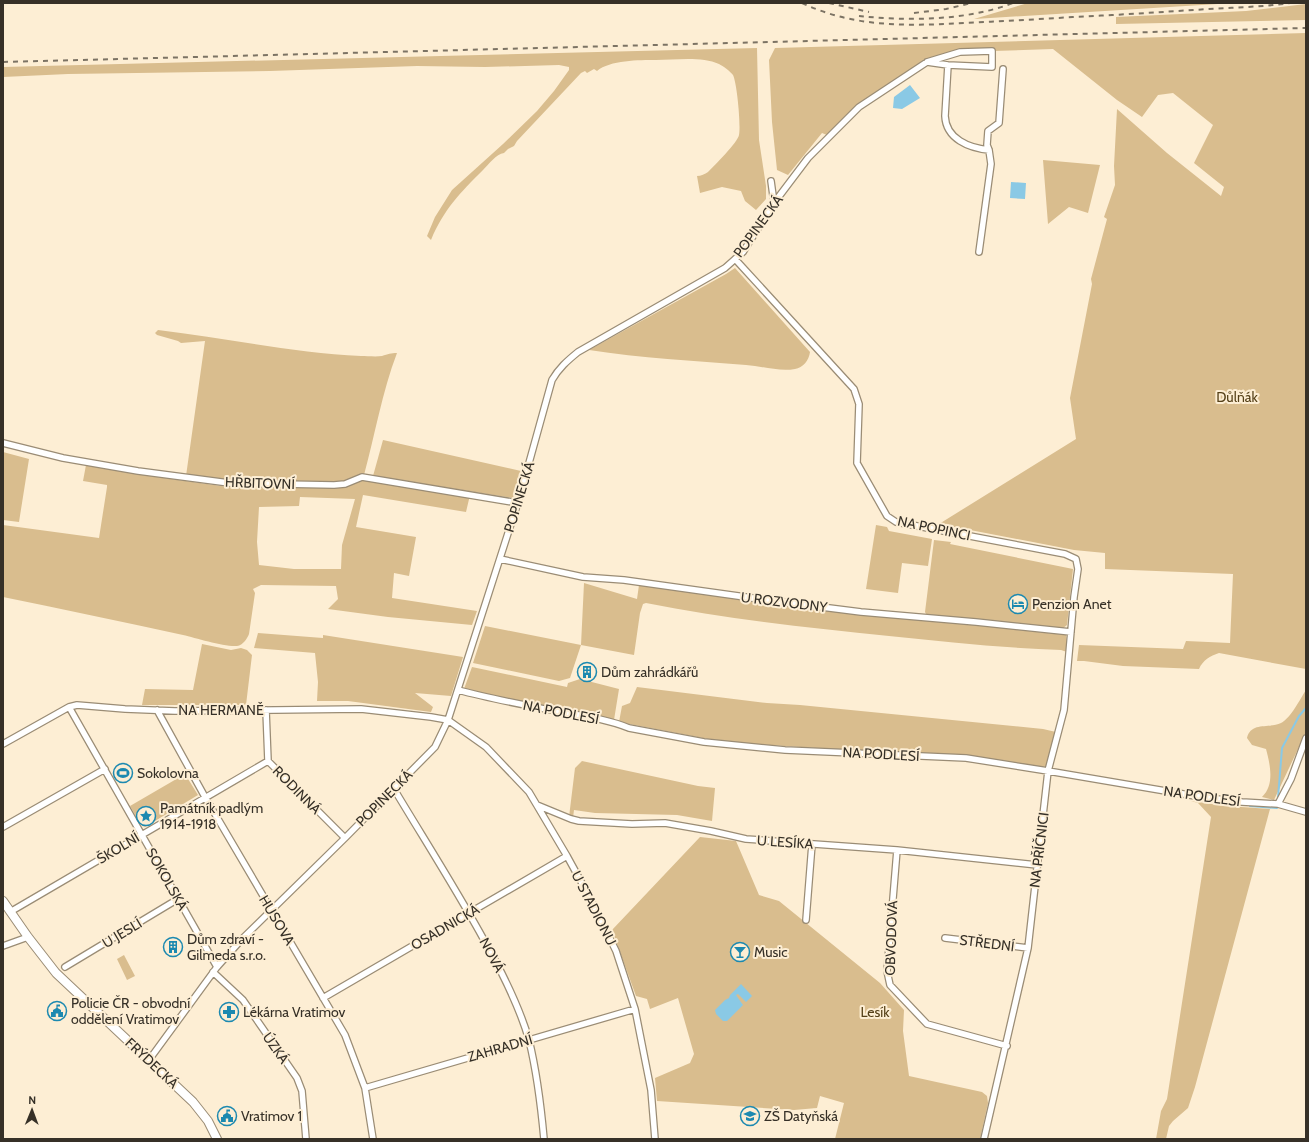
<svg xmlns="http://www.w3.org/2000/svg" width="1309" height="1142" font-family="Cabin,sans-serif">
  <rect width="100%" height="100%" fill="#fdeed4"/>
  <path fill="#d9bd8e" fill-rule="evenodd" d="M 1028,3 L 1234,3 L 974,19 Z
    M 1306,4 L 1306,20 L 1116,24 L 1116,17 L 1246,11 Z
    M 1306,33 L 1306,669 L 1219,653 C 1210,656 1203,660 1199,669 L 1123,666 L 1084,661 L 1077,661 L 1079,645 L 1183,649 L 1186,641 L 1230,643 L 1233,574 L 1105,569 L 1105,553 L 1074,550 L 939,524 L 1076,439 L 1070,398 L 1092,284 L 1091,279 L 1107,219 L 1104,217 L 1115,185 L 1114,166 L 1117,109 L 1167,153 L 1221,196 L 1224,187 L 1194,163 L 1213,125 L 1173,93 L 1158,95 L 1142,117 L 1117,100 L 1053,49 L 960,52 L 927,62 L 850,116 L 846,115 L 827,135 L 822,133 L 788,175 L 777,170 L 772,122 L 769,60 L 775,48 Z
    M 757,48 L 759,140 L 766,186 L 766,199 L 756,210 L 745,201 L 741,191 L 722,187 L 700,193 L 697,176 C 701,176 705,174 708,172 C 714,166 738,142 739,135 C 741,126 737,83 733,75 C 730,71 723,66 719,64 C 702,56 674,60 656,60 C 639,60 610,60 597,71 L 594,69 L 587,73 L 585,71 L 581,73 L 517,141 L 514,146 L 508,149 L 504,153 C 496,154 489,164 483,170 C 460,193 444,209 431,240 L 427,236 L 435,217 L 452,190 L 503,144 L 537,111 L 554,91 L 569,70 L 569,67 L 559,65 L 485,67 L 417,66 L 270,71 L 68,74 L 3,77 L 3,67 Z
    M 1043,160 L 1100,165 L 1088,213 L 1069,207 L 1048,224 Z
    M 735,268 L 810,352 C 809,360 803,368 795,369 C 779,372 762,366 746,365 C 694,361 641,358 589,350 L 726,274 Z
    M 158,330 C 226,338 293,353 361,356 C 367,356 376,357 382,356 C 388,354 391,353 397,353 C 382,392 375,435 364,475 L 470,495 L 466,512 L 363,495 L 356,527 L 416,537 L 409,576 L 394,573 L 392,598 L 477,611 L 472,625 L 388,617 L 328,609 L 338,599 L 336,586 L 261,585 L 253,589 L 255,593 L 249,634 C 247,639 243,645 237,646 C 224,647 196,638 183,635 C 123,622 63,609 3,597 L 3,525 L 99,538 L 107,487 L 107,485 L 83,481 L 86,465 L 137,474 L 228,487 L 309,486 L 229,481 L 186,476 L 205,341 L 181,343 L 178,341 L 157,335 L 155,333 ZM 300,497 L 355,499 L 342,545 L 341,569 L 294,569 L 259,565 L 257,542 L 259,507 L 299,506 Z
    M 383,440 L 521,471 L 513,498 L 373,476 Z
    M 3,452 L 29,459 L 19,522 L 3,520 Z
    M 876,525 L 887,527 L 889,531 L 932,539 L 928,566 L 902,563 L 898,593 L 866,589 Z
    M 934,540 L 951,542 L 950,544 L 1073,569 L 1067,625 L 1062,629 L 927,616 L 925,612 Z
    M 584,583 L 637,599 L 639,585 L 928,620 L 1066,635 L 1068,650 L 1067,652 L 1061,650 C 1003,648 946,642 889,636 C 808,628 726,619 646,603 L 643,604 L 640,613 L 634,655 L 581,645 L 570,678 L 559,681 L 473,663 L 485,626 L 581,645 Z
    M 258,633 L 323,638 L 323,635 L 463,657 L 451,696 L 415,693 L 433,707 L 431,712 L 348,701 L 317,701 L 318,682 L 315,653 L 254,648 Z
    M 202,644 L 231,650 L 241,648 L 247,650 L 252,655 L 246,705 L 142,705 L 145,689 L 193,690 Z
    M 472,667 L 567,687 L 568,683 L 580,679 L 619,689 L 614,720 L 490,695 L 464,689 Z
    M 637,687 L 767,703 L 800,705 L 1043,729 L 1056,732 L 1046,767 L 968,758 L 755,744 L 708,739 L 619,722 L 622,706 L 630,703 Z
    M 1306,690 L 1306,732 L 1274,800 L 1262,797 C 1275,785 1270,764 1266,749 L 1252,745 L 1247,738 C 1251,721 1269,729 1281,723 C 1291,718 1300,699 1306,690 Z
    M 582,761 L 698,786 L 715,788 L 712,821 L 677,815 L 595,813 L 574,810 L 573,818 L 569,817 L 575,768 Z
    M 185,774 L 198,795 L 145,827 L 141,825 L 130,806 Z
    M 1191,801 L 1227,806 L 1270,809 L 1195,1087 L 1188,1108 L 1173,1121 L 1169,1126 L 1166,1139 L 1156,1139 L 1161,1111 L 1167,1099 L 1211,817 L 1198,803 Z
    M 700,837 L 736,841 L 759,895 L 779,901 L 880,983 L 904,1010 L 903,1031 L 909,1076 L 982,1092 L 987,1096 L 988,1103 L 980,1139 L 835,1139 L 844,1103 L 820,1096 L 817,1108 L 794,1110 L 657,1101 L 655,1078 L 690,1063 L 694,1054 L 678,998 L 650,1009 L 647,999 L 636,996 L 612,930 Z
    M 124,955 L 135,976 L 127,980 L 117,959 Z"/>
  <path fill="#8ac9e5" d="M 910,85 L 920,98 L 902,109 L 893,108 L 894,97 Z
    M 1011,182 L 1026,183 L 1025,199 L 1010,198 Z
    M 741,984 L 752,996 L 746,1002 L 738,994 L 736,995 L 743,1005 L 727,1021 L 723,1021 L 716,1014 L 715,1010 L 725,1000 L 729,998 L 730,995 Z"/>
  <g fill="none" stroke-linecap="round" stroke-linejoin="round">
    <path stroke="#8ac9e5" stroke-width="2" d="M 1278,798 L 1282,748 L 1299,716 L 1306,708
      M 1250,806 L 1277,808"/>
    <g stroke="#9a8c75" stroke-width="8">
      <path id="minor" d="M 948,65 L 945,116 C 946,139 969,148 989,150
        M 771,181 L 774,203
        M 979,252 L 991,164 L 989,150 L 987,145 L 988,131 L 999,123 L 1003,69
        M 735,259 L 854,389 L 859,404 L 857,463 L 887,516 L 896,522 L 1065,554 L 1076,559 L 1078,569 L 1074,597 L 1064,710 L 1048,771 L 1028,948 L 984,1139
        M 3,443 L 63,458 L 138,471 L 229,483 L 334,485 L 345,484 L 362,477 L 518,503
        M 500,559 L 583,577 L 624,580 L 774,601 L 861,612 L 976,622 L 1071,632
        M 458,690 C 491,699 526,705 560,712 C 583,716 607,719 629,728 L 704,742 L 785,750 L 966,758 L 1048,771 L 1201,797 L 1242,802 L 1278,804 L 1306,812
        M 69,707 L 217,967
        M 157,710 L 205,797 L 345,1035 L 365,1088 L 373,1139
        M 266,710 L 268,761 L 345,838
        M 3,744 L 69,707 L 77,705 L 125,709 L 175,711 L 361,709 L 431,717 L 448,720 L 486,747 L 529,792 L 567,856 L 590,898 L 616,951 L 635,1009 L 651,1090 L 655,1139
        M 394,789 C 424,839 456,889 484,940 C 502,972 519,1005 529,1040 C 537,1073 541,1106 544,1139
        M 1278,804 L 1291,779 L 1306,738
        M 537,805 L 571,819 L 579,821 L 632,824 L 665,823 L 711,831 L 746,839 L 897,850 L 1037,865
        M 3,827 L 105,769
        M 897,850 L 887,971 L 890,985 L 927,1024 L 1007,1046
        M 10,912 L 268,761
        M 806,920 L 812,844
        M 945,938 L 1028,948
        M 3,946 L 28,937
        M 65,967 L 178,899
        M 213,972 L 243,1000 L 297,1078 L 302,1091 L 306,1139
        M 323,998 L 567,856
        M 149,1060 L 217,967 L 242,939 L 345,838 L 435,747 L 448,720 L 519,499 L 552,380 C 559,368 567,361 578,352 L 725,268 L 743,252 L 774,203 L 808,158 L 859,107 L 927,62 L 960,52 L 992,51 L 992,67 L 948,65 L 927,62
        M 365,1088 L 635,1009"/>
    </g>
    <g stroke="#9a8c75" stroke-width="10">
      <path id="secondary" d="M 3,901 L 28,937 L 56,973 L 193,1102 L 208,1121 L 217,1139"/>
    </g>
    <use href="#minor" stroke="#fff" stroke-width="5.5"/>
    <use href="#secondary" stroke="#fff" stroke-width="8"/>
    <path stroke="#7c7364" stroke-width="2" stroke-dasharray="5 5" stroke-linecap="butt" d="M 802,3 C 861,31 922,25 986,22 C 1028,20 1070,17 1112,15 C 1151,13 1189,10 1227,8 C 1248,7 1269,6 1290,3
      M 829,3 L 869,12
      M 914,13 L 946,9 L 972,3
      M 859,16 C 908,21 966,21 1013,3
      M 3,62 L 1306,28"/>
  </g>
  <defs>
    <g id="hotel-ring" transform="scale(1)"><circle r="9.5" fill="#fdeed4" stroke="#1c89b0" stroke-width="1.5"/><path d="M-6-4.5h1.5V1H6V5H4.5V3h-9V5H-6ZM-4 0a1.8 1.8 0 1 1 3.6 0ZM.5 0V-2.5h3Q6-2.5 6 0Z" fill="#1c89b0"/></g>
    <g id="building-ring" transform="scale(1)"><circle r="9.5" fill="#fdeed4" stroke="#1c89b0" stroke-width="1.5"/><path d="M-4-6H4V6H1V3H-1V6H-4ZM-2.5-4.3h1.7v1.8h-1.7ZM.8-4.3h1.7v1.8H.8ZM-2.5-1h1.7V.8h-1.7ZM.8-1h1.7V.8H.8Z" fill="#1c89b0"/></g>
    <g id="stadium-ring" transform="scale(1)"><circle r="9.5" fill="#fdeed4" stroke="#1c89b0" stroke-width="1.5"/><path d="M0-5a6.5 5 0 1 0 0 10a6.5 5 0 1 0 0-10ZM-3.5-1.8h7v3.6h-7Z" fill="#1c89b0"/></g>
    <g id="sight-ring" transform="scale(1)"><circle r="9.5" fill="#fdeed4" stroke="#1c89b0" stroke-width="1.5"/><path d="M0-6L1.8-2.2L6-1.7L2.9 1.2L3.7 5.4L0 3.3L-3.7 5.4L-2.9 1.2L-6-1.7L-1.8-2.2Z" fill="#1c89b0"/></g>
    <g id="bar-ring" transform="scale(1)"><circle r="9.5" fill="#fdeed4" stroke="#1c89b0" stroke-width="1.5"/><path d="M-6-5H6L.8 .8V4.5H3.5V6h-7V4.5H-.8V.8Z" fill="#1c89b0"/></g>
    <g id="civic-ring" transform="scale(1)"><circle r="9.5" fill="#fdeed4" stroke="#1c89b0" stroke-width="1.5"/><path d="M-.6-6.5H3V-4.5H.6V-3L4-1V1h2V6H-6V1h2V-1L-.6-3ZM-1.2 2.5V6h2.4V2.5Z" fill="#1c89b0"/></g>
    <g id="pharmacy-ring" transform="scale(1)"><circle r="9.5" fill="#fdeed4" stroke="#1c89b0" stroke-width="1.5"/><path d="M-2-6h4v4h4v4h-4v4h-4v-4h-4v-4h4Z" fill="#1c89b0"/></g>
    <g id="school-ring" transform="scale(1)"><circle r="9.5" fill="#fdeed4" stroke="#1c89b0" stroke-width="1.5"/><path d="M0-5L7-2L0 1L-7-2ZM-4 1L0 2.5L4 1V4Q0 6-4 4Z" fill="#1c89b0"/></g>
  </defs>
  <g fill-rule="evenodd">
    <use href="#hotel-ring" x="1018" y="604"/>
    <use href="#building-ring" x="587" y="672"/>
    <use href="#stadium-ring" x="123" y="773"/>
    <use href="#sight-ring" x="146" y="816"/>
    <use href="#building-ring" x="173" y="947"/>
    <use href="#bar-ring" x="740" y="952"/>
    <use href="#civic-ring" x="57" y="1011"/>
    <use href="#pharmacy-ring" x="229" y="1012"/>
    <use href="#civic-ring" x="227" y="1116"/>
    <use href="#school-ring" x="750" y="1116"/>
  </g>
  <g text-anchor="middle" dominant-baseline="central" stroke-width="4" stroke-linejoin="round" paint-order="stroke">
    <g font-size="14" fill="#363027" stroke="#fdeed4">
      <text transform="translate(758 226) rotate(-54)">POPINECKÁ</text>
      <text transform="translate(260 483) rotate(2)">HŘBITOVNÍ</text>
      <text transform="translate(519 497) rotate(-73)">POPINECKÁ</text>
      <text transform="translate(934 528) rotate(12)">NA POPINCI</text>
      <text transform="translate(784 602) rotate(7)">U ROZVODNY</text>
      <text x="221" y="710">NA HERMANĚ</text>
      <text transform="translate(561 712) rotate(11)">NA PODLESÍ</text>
      <text transform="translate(881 754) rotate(3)">NA PODLESÍ</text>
      <text transform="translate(297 790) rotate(45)">RODINNÁ</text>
      <text transform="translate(1202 796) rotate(8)">NA PODLESÍ</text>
      <text transform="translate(384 798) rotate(-45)">POPINECKÁ</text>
      <text transform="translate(785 842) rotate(4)">U LESÍKA</text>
      <text transform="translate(118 848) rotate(-31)">ŠKOLNÍ</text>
      <text transform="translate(1039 850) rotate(-83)">NA PŘÍČNICI</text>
      <text transform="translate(167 879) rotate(60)">SOKOLSKÁ</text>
      <text transform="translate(594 908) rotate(63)">U STADIONU</text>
      <text transform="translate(277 920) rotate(59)">HUSOVA</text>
      <text transform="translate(445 927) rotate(-30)">OSADNICKÁ</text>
      <text transform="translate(122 933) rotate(-31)">U JESLÍ</text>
      <text transform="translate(891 938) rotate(-88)">OBVODOVÁ</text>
      <text transform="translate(987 943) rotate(7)">STŘEDNÍ</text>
      <text transform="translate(492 955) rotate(62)">NOVÁ</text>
      <text transform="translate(276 1048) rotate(55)">ÚZKÁ</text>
      <text transform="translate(500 1048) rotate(-16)">ZAHRADNÍ</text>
      <text transform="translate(152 1063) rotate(43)">FRÝDECKÁ</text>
    </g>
    <g font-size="14" fill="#554018" stroke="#fdeed4">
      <text x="1237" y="397">Důlňák</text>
      <text x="875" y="1012">Lesík</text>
    </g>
    <g font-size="14" fill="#363027" stroke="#fdeed4" text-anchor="start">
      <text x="1032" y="604">Penzion Anet</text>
      <text x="601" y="672">Dům zahrádkářů</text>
      <text x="137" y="773">Sokolovna</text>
      <text x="160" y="808">Památník padlým<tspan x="160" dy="16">1914-1918</tspan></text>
      <text x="187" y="939">Dům zdraví -<tspan x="187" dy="16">Gilmeda s.r.o.</tspan></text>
      <text x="754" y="952">Music</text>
      <text x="71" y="1003">Policie ČR - obvodní<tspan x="71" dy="16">oddělení Vratimov</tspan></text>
      <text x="243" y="1012">Lékárna Vratimov</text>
      <text x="241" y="1116">Vratimov 1</text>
      <text x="764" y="1116">ZŠ Datyňská</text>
    </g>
  </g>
  <rect width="1309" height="1142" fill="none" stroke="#363027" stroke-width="8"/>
  <g transform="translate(32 1110) rotate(1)" stroke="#fdeed4" stroke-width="3" paint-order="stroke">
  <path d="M0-3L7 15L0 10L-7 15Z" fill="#363027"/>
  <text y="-6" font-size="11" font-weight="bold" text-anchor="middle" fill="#363027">N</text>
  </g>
</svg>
